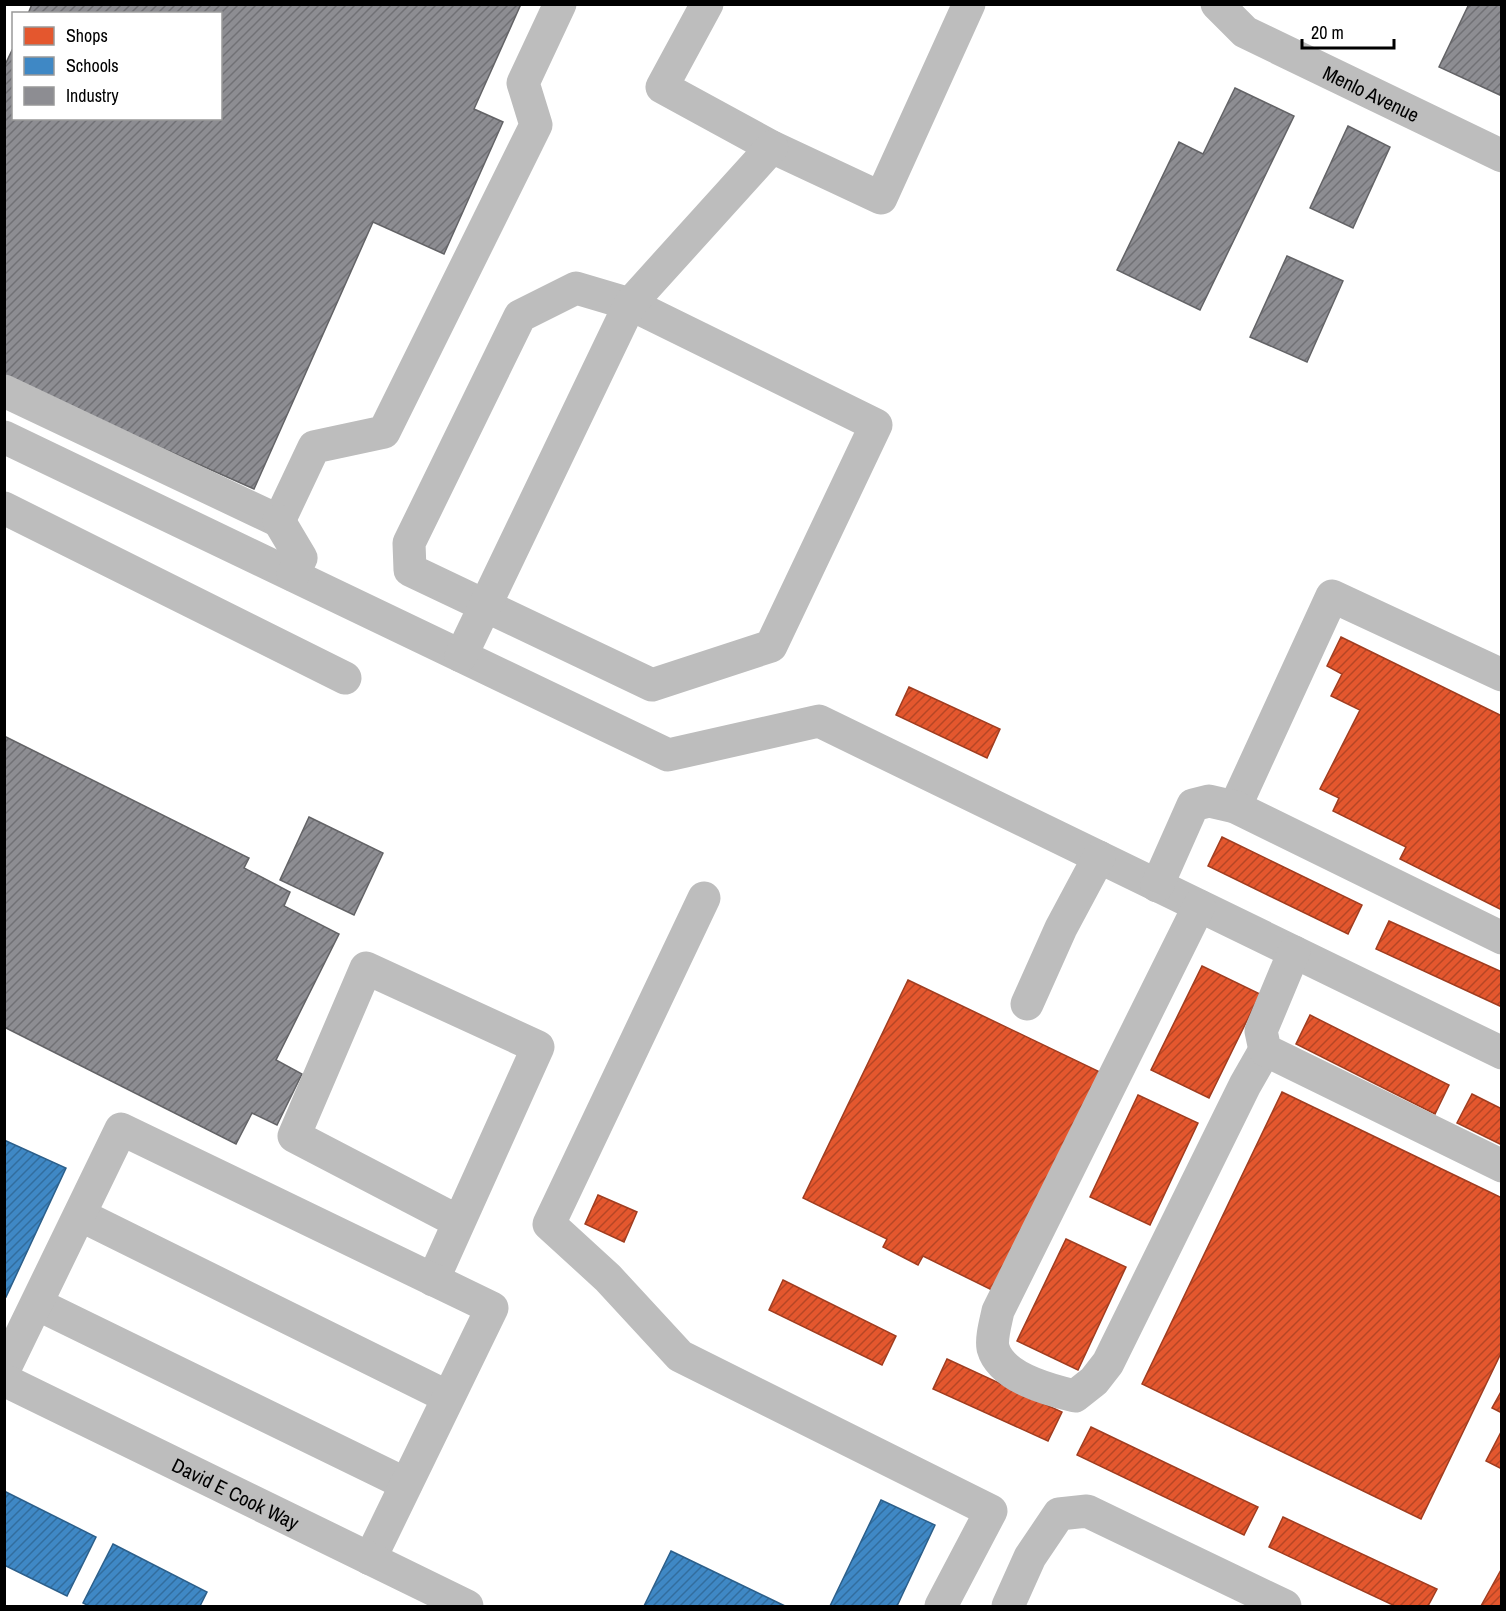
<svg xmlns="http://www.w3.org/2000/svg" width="1506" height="1611" font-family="'Archivo Narrow',sans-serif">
  <defs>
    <pattern id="shops-hatch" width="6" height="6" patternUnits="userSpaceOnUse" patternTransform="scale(1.5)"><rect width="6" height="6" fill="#e4572e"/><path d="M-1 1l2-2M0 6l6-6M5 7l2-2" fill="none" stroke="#b64625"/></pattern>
    <pattern id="schools-hatch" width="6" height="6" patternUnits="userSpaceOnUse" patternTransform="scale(1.5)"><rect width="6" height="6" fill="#3f88c5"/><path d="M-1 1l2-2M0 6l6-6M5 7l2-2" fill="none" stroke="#326d9e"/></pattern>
    <pattern id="industry-hatch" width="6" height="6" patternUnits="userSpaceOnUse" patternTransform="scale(1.5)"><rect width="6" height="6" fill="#8d8d92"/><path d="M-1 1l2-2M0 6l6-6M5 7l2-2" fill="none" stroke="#717175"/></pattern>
  </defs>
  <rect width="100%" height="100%" fill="#fff"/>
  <path fill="url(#shops-hatch)" stroke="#a03d20" stroke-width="1.5" d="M 1341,637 L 1502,716 L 1502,910 L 1400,859 L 1406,847 L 1333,811 L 1339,798 L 1320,789 L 1360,710 L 1331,696 L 1342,674 L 1327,666 Z
    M 909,687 L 1000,729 L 987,758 L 896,715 Z
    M 1222,837 L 1362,905 L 1348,934 L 1208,866 Z
    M 1389,921 L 1502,972 L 1502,1007 L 1376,949 Z
    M 1202,966 L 1260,994 L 1209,1098 L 1151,1070 Z
    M 908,980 L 1102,1073 L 996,1292 L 923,1256 L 918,1265 L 883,1247 L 887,1239 L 803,1198 Z
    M 1310,1015 L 1449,1085 L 1435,1114 L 1296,1044 Z
    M 1282,1092 L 1502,1198 L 1502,1351 L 1421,1519 L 1142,1384 Z
    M 1472,1094 L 1502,1109 L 1502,1145 L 1457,1123 Z
    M 1138,1095 L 1198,1123 L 1150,1225 L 1090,1197 Z
    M 598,1195 L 637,1212 L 624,1242 L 585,1224 Z
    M 1066,1239 L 1126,1267 L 1078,1370 L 1017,1341 Z
    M 783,1280 L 896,1336 L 882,1365 L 769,1310 Z
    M 947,1359 L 1062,1412 L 1048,1441 L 933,1389 Z
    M 1502,1390 L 1502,1413 L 1492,1408 Z
    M 1091,1427 L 1258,1507 L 1244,1535 L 1077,1455 Z
    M 1502,1430 L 1502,1469 L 1486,1461 Z
    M 1283,1517 L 1437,1589 L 1428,1606 L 1395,1606 L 1269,1547 Z
    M 1502,1568 L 1502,1606 L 1481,1606 Z"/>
  <path fill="url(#schools-hatch)" stroke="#2c5f8a" stroke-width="1.5" d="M 4,1140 L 66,1168 L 6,1297 L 4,1296 Z
    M 4,1491 L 96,1537 L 67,1596 L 4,1565 Z
    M 881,1500 L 935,1525 L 897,1606 L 830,1606 Z
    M 113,1544 L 207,1592 L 200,1606 L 89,1606 L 83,1603 Z
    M 671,1551 L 785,1606 L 644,1606 Z"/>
  <path fill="url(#industry-hatch)" stroke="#636366" stroke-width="1.5" d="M 32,4 L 521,4 L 474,109 L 503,122 L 444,254 L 373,222 L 254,489 L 4,378 L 4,67 L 14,46 L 14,118 L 220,118 L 220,14 L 28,14 Z
    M 1469,4 L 1502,4 L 1502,96 L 1439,67 Z
    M 1235,88 L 1294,116 L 1200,310 L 1117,270 L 1179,142 L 1203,154 Z
    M 1348,126 L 1390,147 L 1353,228 L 1310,208 Z
    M 1287,256 L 1343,281 L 1307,362 L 1250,337 Z
    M 4,736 L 249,858 L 244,868 L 290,892 L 284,906 L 339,934 L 276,1060 L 302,1074 L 277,1125 L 252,1113 L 236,1144 L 4,1027 Z
    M 309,817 L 383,853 L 354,915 L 280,880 Z"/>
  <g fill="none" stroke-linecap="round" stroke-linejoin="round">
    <g stroke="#bdbdbd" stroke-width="33">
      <path d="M 707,4 L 662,87 L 772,147 L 881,198 L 969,4"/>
      <path id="s1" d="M 1217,4 L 1245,32 L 1502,156"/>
      <path d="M 576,288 L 630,304 L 876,425 L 771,646 L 652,685 L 410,570 L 409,543 L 520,316 Z"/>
      <path d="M 4,391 L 279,521 L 314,447 L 384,432 L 536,125 L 523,83 L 560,4"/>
      <path d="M 4,437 L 668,755 L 819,721 L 1502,1053"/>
      <path d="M 4,508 L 345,678"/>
      <path d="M 279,521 L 301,558 L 293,575"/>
      <path d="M 461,656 L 630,304 L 772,147"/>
      <path d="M 1235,807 L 1332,596 L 1502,675"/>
      <path d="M 1157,886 L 1193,805 L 1209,801 L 1235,807 L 1502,938"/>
      <path d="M 704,898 L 549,1224 L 608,1278 L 680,1356 L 991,1511 L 941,1606"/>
      <path d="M 1199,906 L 998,1311 C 996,1321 991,1338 993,1348 C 1001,1377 1049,1390 1075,1396 L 1094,1381 L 1108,1363 L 1245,1085 L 1265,1050"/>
      <path d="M 1294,952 L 1261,1031 L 1265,1050 L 1502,1166"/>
      <path d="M 1027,1004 L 1061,928 L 1099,857"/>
      <path d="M 80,1215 L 448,1397"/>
      <path d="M 433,1280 L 538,1047 L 366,968 L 294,1136 L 459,1222"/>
      <path d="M 37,1304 L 406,1484"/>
      <path d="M 4,1370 L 121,1129 L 492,1308 L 370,1559"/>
      <path id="s2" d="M 4,1380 L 467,1606"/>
      <path d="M 1008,1606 L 1030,1557 L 1059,1514 L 1087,1511 L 1285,1606"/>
    </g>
  </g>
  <g text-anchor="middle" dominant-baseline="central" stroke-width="6" stroke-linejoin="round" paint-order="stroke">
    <g font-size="20" fill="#000" stroke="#fff">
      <text stroke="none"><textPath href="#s1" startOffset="180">Menlo Avenue</textPath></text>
      <text stroke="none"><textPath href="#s2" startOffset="258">David E Cook Way</textPath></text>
    </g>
  </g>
  <rect width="1506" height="1611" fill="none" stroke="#000000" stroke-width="12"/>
  <rect x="12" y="12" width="210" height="108" fill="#ffffff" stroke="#999999" stroke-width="1.5"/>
  <rect x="24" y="27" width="30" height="18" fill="#e4572e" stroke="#999999" stroke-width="1.5"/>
  <text x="66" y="42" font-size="18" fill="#000000">Shops</text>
  <rect x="24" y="57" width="30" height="18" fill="#3f88c5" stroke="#999999" stroke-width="1.5"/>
  <text x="66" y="72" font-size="18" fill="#000000">Schools</text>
  <rect x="24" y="87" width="30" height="18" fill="#8d8d92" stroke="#999999" stroke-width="1.5"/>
  <text x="66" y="102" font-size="18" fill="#000000">Industry</text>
  <path d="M1302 39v9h92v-9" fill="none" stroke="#000000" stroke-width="3"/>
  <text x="1311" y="39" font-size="18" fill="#000000" stroke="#ffffff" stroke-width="4.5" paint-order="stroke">20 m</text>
</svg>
